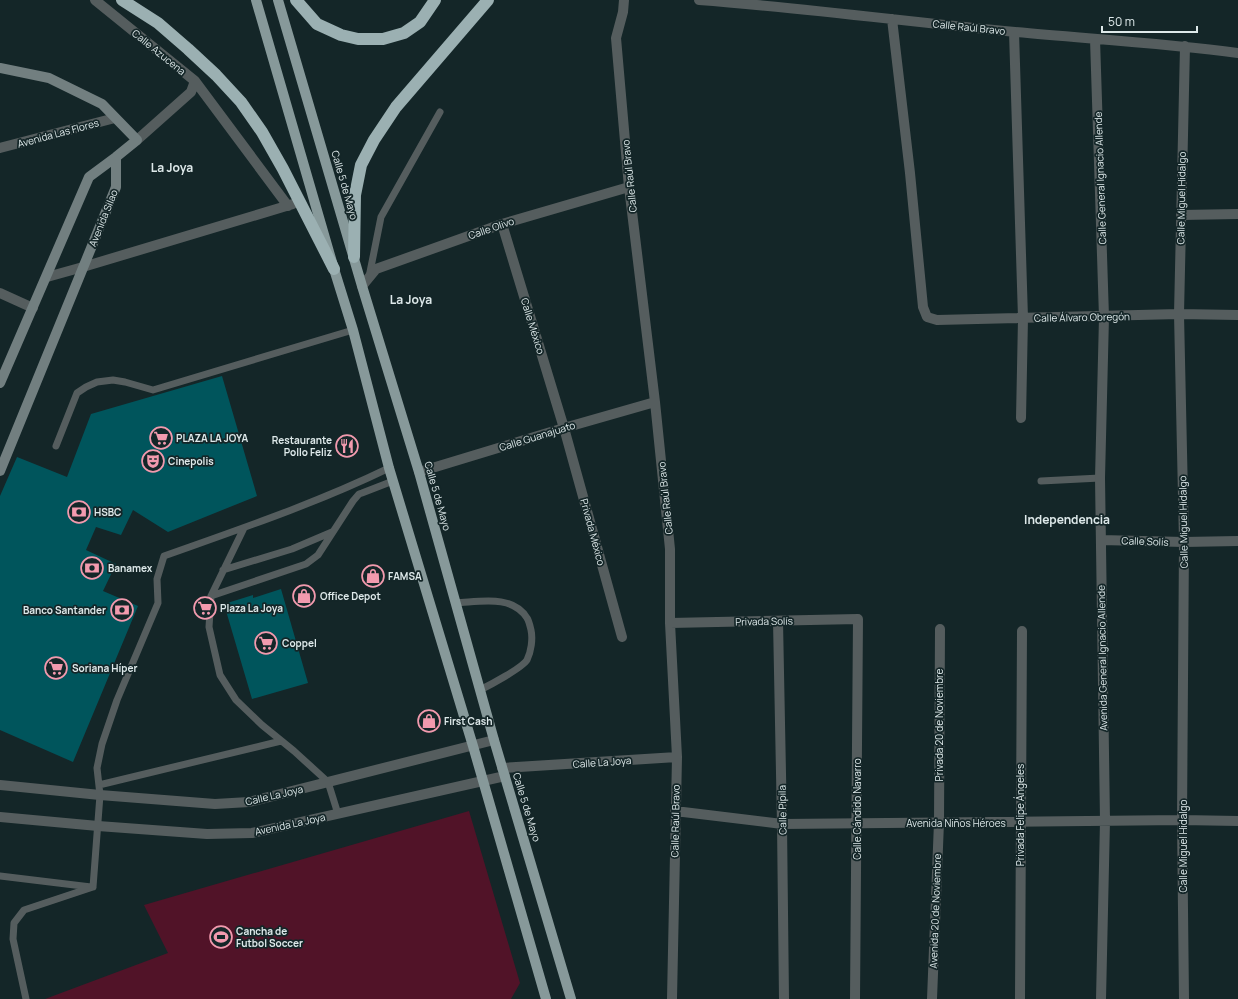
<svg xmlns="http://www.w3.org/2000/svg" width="1238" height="999" font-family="Manrope,sans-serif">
  <rect width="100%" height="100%" fill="#142628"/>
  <path fill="#511328" d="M 469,811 L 520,983 L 511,999 L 45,999 L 168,953 L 144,905 Z"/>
  <path fill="#00555c" d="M 222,376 L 257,496 L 168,532 L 133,510 L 121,535 L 96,527 L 86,550 L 116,564 L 103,591 L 138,606 L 73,762 L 0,730 L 0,496 L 17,457 L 67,477 L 91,414 Z
    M 281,589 L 308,683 L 252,699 L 224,604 L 253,595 L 253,598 Z"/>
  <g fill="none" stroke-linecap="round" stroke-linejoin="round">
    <path stroke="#555d5e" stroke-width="7" d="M 369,277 L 381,217 L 440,112
      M 56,446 L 77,393 L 86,387 L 97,382 L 113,380 L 125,382 L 153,390 L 353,330
      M 1041,481 L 1100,478
      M 244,528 L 211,596 L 209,627 L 220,675 L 236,700 L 262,725 L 294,751 L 328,782 L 338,814
      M 223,570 L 292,549 L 332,532
      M 211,596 L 306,564 L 318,555 L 353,501 L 359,494 L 362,493 L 393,481
      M 456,603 C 479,602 512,594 527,618 C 529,621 530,626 531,630 C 533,639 531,652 527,660 C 522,668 490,685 480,690
      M 99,785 L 281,741
      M 0,876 L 91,887
      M 93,887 L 100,795 L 97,768 L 102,744 L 117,700 L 158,603 L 157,579 L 164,556 C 240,529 317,503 389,468
      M 26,999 L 13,939 L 14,923 L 24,910 L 93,887"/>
    <path stroke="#555d5e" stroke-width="10" d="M 95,0 L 195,81 L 288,206
      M 624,0 L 623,12 L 616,38 L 629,187 L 655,402 L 670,549 L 670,623 L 677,757 L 672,999
      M 699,0 C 805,8 910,22 1015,32 C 1090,39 1164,43 1238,53
      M 892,19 L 910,173 L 923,307 L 927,317 L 937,320 L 1179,314 L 1238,315
      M 1014,32 L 1023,318 L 1021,418
      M 1095,39 L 1104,317 L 1100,478 L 1105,821 L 1101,999
      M 137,140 L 191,92 L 195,81
      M 0,148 L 115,118
      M 1181,215 L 1238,214
      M 502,224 L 564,428 L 622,637
      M 47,277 L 83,267 L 293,204
      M 362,286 L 376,269 L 502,224 L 629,187
      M 0,293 L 33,308
      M 419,472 L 564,428 L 655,402
      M 1101,540 L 1184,542 L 1238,541
      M 778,621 L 782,824 L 784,999
      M 670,623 L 858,619 L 855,999
      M 502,768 L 677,757
      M 0,785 L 100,795 L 215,804 L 249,802 L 494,740
      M 675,811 L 782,824 L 1182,820 L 1238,821
      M 0,817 L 98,826 L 207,834 L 252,833 L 505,776
      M 932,999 L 939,822 L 940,629
      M 1020,999 L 1022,631
      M 1184,999 L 1182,820 L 1184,542 L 1179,314 L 1185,46"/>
    <path stroke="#727f80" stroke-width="10" d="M 0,68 L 49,78 L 102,104 L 137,140 L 116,157 L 89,177 L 0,383
      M 0,471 L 116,187 L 116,157"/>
    <path stroke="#87999a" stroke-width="10" d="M 256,0 L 334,269 L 353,330 L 389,468 L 473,746 L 546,999
      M 278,0 L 362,286 L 419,472 L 494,740 L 571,999"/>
    <path stroke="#9bb0b2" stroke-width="12" d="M 122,0 L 158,23 L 188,49 L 216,75 L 241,102 L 262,132 L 283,169 L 334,269
      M 296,0 L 317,24 L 341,35 L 358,39 L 383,39 L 404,33 L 420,22 L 435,0
      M 354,257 L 355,195 L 361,165 L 374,140 L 396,107 L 488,0"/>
  </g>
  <defs>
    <g id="supermarket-ring" transform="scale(1.15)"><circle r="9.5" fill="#142628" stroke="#f29aae" stroke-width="1.5"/><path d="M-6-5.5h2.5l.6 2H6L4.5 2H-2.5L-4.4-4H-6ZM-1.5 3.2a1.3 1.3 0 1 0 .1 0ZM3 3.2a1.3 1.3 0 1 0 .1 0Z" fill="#f29aae"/></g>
    <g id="restaurant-ring" transform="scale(1.15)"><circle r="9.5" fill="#142628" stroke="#f29aae" stroke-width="1.5"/><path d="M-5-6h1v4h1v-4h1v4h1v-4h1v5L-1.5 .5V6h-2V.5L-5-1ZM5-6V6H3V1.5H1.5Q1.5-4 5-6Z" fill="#f29aae"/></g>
    <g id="theatre-ring" transform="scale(1.15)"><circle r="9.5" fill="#142628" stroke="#f29aae" stroke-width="1.5"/><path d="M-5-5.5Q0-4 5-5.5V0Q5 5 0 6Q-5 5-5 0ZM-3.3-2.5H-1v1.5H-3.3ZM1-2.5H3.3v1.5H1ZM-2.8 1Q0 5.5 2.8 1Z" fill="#f29aae"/></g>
    <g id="bank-ring" transform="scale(1.15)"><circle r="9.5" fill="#142628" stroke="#f29aae" stroke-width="1.5"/><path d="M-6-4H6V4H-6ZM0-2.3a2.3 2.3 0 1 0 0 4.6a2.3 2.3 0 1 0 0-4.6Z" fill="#f29aae"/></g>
    <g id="shop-ring" transform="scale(1.15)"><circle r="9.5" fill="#142628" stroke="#f29aae" stroke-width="1.5"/><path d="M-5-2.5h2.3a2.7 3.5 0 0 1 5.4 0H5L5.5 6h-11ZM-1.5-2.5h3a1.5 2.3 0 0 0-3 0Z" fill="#f29aae"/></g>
    <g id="stadium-ring" transform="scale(1.15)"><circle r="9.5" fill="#142628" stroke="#f29aae" stroke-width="1.5"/><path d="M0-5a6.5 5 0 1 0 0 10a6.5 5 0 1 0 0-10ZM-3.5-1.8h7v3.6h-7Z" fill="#f29aae"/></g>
  </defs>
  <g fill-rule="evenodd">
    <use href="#supermarket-ring" x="161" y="438"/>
    <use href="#restaurant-ring" x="347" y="446"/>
    <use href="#theatre-ring" x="153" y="461"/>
    <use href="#bank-ring" x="79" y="512"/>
    <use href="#bank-ring" x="92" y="568"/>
    <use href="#shop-ring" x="373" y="576"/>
    <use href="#shop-ring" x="304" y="596"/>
    <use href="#supermarket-ring" x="205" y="608"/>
    <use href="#bank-ring" x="122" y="610"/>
    <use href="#supermarket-ring" x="266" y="643"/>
    <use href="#supermarket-ring" x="56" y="668"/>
    <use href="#shop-ring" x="429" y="721"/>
    <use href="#stadium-ring" x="221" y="937"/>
  </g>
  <g text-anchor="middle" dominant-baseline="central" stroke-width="3.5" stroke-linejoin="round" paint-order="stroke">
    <g font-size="10" fill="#dee9ea" stroke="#142628">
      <text transform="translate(969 27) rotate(6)">Calle Raúl Bravo</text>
      <text transform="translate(159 52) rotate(39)">Calle Azucena</text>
      <text transform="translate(58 133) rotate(-15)">Avenida Las Flores</text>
      <text transform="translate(629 176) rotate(-96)">Calle Raúl Bravo</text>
      <text transform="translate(1100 178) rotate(-92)">Calle General Ignacio Allende</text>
      <text transform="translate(345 185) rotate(74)">Calle 5 de Mayo</text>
      <text transform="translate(1181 198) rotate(-89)">Calle Miguel Hidalgo</text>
      <text transform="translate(103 218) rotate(-68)">Avenida Silao</text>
      <text transform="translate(491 228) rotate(-19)">Calle Olivo</text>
      <text transform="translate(1082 317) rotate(-1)">Calle Álvaro Obregón</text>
      <text transform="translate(533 326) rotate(73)">Calle México</text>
      <text transform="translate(537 436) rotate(-17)">Calle Guanajuato</text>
      <text transform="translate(438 496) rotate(74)">Calle 5 de Mayo</text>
      <text transform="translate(665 498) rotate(-96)">Calle Raúl Bravo</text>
      <text transform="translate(1183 522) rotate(-91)">Calle Miguel Hidalgo</text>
      <text transform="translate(593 532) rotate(75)">Privada México</text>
      <text transform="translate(1145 541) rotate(2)">Calle Solís</text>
      <text transform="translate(764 621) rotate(-1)">Privada Solís</text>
      <text transform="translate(1102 658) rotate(-91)">Avenida General Ignacio Allende</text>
      <text transform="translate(939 725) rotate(-90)">Privada 20 de Noviembre</text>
      <text transform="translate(602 762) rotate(-4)">Calle La Joya</text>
      <text transform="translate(274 795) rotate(-13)">Calle La Joya</text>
      <text transform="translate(527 807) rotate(73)">Calle 5 de Mayo</text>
      <text transform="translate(857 809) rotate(-90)">Calle Cándido Navarro</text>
      <text transform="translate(782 810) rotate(-91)">Calle Pípila</text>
      <text transform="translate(1020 815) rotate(-90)">Privada Felipe Ángeles</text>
      <text transform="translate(675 821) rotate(-89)">Calle Raúl Bravo</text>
      <text x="956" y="823">Avenida Niños Héroes</text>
      <text transform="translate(290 824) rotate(-12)">Avenida La Joya</text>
      <text transform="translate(1183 846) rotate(-90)">Calle Miguel Hidalgo</text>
      <text transform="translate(935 911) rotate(-88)">Avenida 20 de Noviembre</text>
    </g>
    <g font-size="10" font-weight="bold" fill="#dee9ea" stroke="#142628" text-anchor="start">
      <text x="176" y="438">PLAZA LA JOYA</text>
      <text x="332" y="440" text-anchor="end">Restaurante<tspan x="332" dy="12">Pollo Feliz</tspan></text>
      <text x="168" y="461">Cinepolis</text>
      <text x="94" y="512">HSBC</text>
      <text x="108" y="568">Banamex</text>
      <text x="388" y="576">FAMSA</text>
      <text x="320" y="596">Office Depot</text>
      <text x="220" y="608">Plaza La Joya</text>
      <text x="106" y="610" text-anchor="end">Banco Santander</text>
      <text x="282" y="643">Coppel</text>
      <text x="72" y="668">Soriana Híper</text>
      <text x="444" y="721">First Cash</text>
      <text x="236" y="931">Cancha de<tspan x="236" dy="12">Futbol Soccer</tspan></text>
    </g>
    <g font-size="12" font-weight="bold" fill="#dee9ea" stroke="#142628">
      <text x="172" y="167">La Joya</text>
      <text x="411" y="299">La Joya</text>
      <text x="1067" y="519">Independencia</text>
    </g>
  </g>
  <path d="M1102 26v6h95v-6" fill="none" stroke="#dee9ea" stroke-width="2"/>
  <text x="1108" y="26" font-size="12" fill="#dee9ea" stroke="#142628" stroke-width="3" paint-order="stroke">50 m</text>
</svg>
